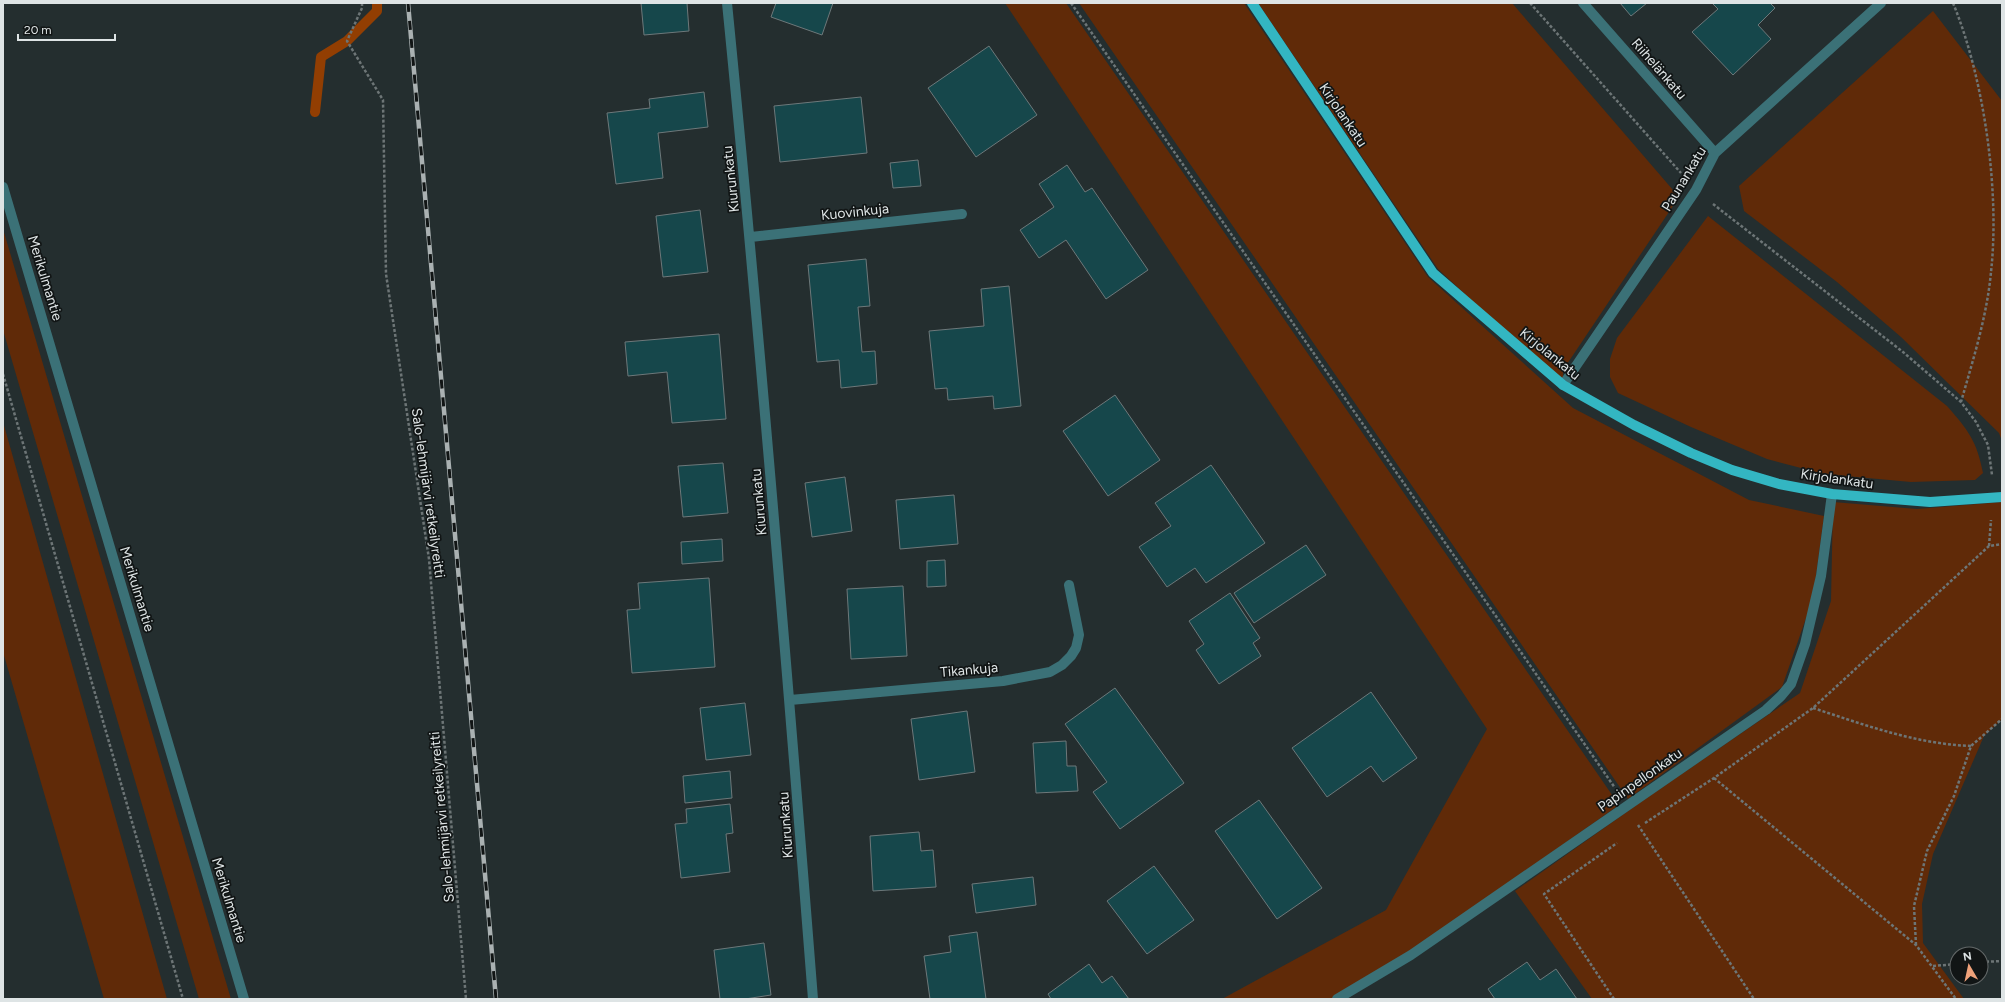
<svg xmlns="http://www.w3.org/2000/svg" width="2005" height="1002" font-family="Figtree,sans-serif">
  <rect width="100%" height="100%" fill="#242e2f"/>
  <path fill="#602a08" d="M 1005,3 L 1066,3 L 1619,805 L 1409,953 L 1332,999 L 1222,999 L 1386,910 L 1487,729 Z
    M 1079,3 L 1244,3 L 1428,277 L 1573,408 L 1749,500 L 1824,516 L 1813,598 L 1782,687 L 1628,799 Z
    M 1258,3 L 1512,3 L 1679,197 L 1563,370 L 1563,385 L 1438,269 Z
    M 1933,11 L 2002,101 L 2002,441 L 1999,433 L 1901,337 L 1837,282 L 1744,211 L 1739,186 Z
    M 1708,216 L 1947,406 C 1968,430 1977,441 1983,473 L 1975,480 L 1911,482 L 1824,474 L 1767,459 L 1691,427 L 1618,393 L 1610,377 L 1610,359 L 1617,338 Z
    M 3,229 L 231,999 L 199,999 L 3,330 Z
    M 3,422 L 167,999 L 104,999 L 3,652 Z
    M 1833,502 L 1917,509 L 2002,502 L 2002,719 L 1984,736 L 1933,854 L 1922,904 L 1923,943 L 1964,999 L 1592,999 L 1515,891 L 1638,804 L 1800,693 L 1831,601 Z"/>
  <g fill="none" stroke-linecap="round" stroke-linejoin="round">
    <path stroke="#923e02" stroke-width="10" d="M 315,112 L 321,57 L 347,41 L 377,11 L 377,3"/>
  </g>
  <path fill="#16474b" stroke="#6d787a" d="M 641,3 L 687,3 L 689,31 L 644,35 Z
    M 776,3 L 833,3 L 822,35 L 771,17 Z
    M 1620,3 L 1647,3 L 1631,16 Z
    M 1712,3 L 1770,3 L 1775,8 L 1758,25 L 1771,39 L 1733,75 L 1692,32 L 1718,9 Z
    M 989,46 L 1037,115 L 976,157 L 928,88 Z
    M 704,92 L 708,127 L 658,133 L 663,178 L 616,184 L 607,113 L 650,108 L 649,99 Z
    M 861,97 L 867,153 L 780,162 L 774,106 Z
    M 918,160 L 921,186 L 893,188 L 890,163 Z
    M 1067,165 L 1085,192 L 1092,188 L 1148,270 L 1106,299 L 1066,240 L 1039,258 L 1020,230 L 1054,207 L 1039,184 Z
    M 700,210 L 708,272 L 663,277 L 656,216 Z
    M 866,259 L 870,306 L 858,307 L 862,352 L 875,351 L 877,384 L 841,388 L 839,360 L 817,362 L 808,265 Z
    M 1009,286 L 1021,406 L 994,409 L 993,396 L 948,400 L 947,388 L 935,389 L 929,331 L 984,326 L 981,289 Z
    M 719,334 L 726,419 L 672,423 L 667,372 L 628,376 L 625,342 Z
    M 1115,395 L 1160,460 L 1108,496 L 1063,431 Z
    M 723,463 L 728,513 L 683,517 L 678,466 Z
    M 1211,465 L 1265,543 L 1206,583 L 1195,568 L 1167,587 L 1139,547 L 1171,526 L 1155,503 Z
    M 845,477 L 852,531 L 812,537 L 805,483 Z
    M 954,495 L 958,544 L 900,549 L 896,500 Z
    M 722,539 L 723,561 L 682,564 L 681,542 Z
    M 1306,545 L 1326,575 L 1254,623 L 1234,593 Z
    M 945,560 L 946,586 L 927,587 L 927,561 Z
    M 709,578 L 715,667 L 632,673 L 627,610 L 640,609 L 638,583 Z
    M 903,586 L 907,656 L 851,659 L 847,589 Z
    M 1230,593 L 1260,638 L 1253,643 L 1261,656 L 1219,684 L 1196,650 L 1204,644 L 1189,621 Z
    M 1115,688 L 1184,783 L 1120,829 L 1093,792 L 1107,782 L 1065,724 Z
    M 1371,692 L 1417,758 L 1383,782 L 1371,766 L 1327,797 L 1292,748 Z
    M 745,703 L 751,755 L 706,760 L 700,708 Z
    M 967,711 L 975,772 L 919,780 L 911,719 Z
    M 1066,741 L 1067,766 L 1076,766 L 1078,791 L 1036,793 L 1033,743 Z
    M 730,771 L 732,798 L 685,803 L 683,776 Z
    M 1259,800 L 1322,888 L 1277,919 L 1215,831 Z
    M 730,804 L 733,833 L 726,834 L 730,872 L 681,878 L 675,824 L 687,823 L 686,809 Z
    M 919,832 L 921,851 L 933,850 L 936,887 L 873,891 L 870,836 Z
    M 1154,866 L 1194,920 L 1147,954 L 1107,901 Z
    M 1033,877 L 1036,905 L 976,913 L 972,884 Z
    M 977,932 L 986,999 L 930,999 L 924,956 L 951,952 L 949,936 Z
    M 764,943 L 771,995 L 745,999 L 720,999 L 714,950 Z
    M 1527,962 L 1540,980 L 1556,969 L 1577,999 L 1495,999 L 1488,989 Z
    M 1089,964 L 1102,983 L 1112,976 L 1129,999 L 1051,999 L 1048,994 Z"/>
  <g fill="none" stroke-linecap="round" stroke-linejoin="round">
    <path stroke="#6d7576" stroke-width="2.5" stroke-dasharray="3 2" stroke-linecap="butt" d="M 362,3 L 362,8 L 347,41 L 383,100 L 386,274 L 429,559 L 466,999
      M 1071,3 L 1615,788
      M 1530,3 L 1681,173
      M 1953,3 C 1984,78 2000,191 1991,272 C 1987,316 1973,360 1961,402
      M 1713,204 L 1903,352 L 1961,402 L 1976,422 L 1988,445 L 1992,475
      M 3,374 L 183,999
      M 1989,546 L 1991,520
      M 1813,708 C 1865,725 1916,744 1971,746
      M 1714,778 L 1916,945 L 1956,999
      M 1645,823 L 1714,778 L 1813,708 L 1989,546 L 2002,544
      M 1638,825 L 1754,999
      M 1916,945 L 1914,906 L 1927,851 L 1954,796 L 1971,746 L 2002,719
      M 1981,962 L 2002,961
      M 1933,966 L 1957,964
      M 1614,999 L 1544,894 L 1617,843"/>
    <path stroke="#3b7177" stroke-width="10" d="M 727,3 C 760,335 787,667 813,999
      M 1583,3 L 1715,153
      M 3,187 L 244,999
      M 751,237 L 962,214
      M 1563,385 L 1696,190 L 1715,153 L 1881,3
      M 790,700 L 1003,681 L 1050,672 L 1062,665 L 1071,656 L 1076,648 L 1079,635 L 1069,585
      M 1337,999 L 1411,955 L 1766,710 L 1781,696 L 1791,684 L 1805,644 L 1821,576 L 1832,494"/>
    <path stroke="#33b6c2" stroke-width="10" d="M 1252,3 L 1433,273 L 1563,385 L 1634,425 L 1691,453 L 1732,470 L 1779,484 L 1832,494 L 1930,502 L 2002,497"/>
    <g stroke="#aab1b2" stroke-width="4.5">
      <path id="rail" d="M 408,3 L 496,999"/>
    </g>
    <use href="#rail" stroke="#111515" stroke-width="3" stroke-dasharray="9" stroke-linecap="butt"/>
  </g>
  <g text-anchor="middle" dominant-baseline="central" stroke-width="3.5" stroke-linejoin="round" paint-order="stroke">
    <g font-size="14" fill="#dee4e5" stroke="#111515">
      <text transform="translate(1659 69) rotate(49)">Riihelänkatu</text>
      <text transform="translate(1343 115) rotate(56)">Kirjolankatu</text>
      <text transform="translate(731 179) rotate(-96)">Kiurunkatu</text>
      <text transform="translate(1684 179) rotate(-59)">Paunankatu</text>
      <text transform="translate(855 212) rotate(-6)">Kuovinkuja</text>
      <text transform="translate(45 278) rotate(73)">Merikulmantie</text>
      <text transform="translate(1550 354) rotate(39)">Kirjolankatu</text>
      <text transform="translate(1837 479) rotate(8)">Kirjolankatu</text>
      <text transform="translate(428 493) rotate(82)">Salo-lehmijärvi retkeilyreitti</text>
      <text transform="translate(759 502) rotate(-95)">Kiurunkatu</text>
      <text transform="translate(137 589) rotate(73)">Merikulmantie</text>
      <text transform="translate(969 670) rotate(-5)">Tikankuja</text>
      <text transform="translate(1640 780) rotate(-35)">Papinpellonkatu</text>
      <text transform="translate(442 817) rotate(-95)">Salo-lehmijärvi retkeilyreitti</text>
      <text transform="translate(786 825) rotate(-94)">Kiurunkatu</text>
      <text transform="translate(229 900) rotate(73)">Merikulmantie</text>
    </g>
  </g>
  <rect width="2005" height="1002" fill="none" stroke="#dee4e5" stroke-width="8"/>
  <g transform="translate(1969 966) rotate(351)"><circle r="19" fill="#111515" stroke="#636868"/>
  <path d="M0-3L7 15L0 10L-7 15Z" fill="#f0a27a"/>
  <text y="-6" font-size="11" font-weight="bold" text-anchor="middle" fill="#dee4e5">N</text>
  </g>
  <path d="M18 34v6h97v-6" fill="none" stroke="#dee4e5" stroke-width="2"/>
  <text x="24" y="34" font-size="12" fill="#dee4e5" stroke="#111515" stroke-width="3" paint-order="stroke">20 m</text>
</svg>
